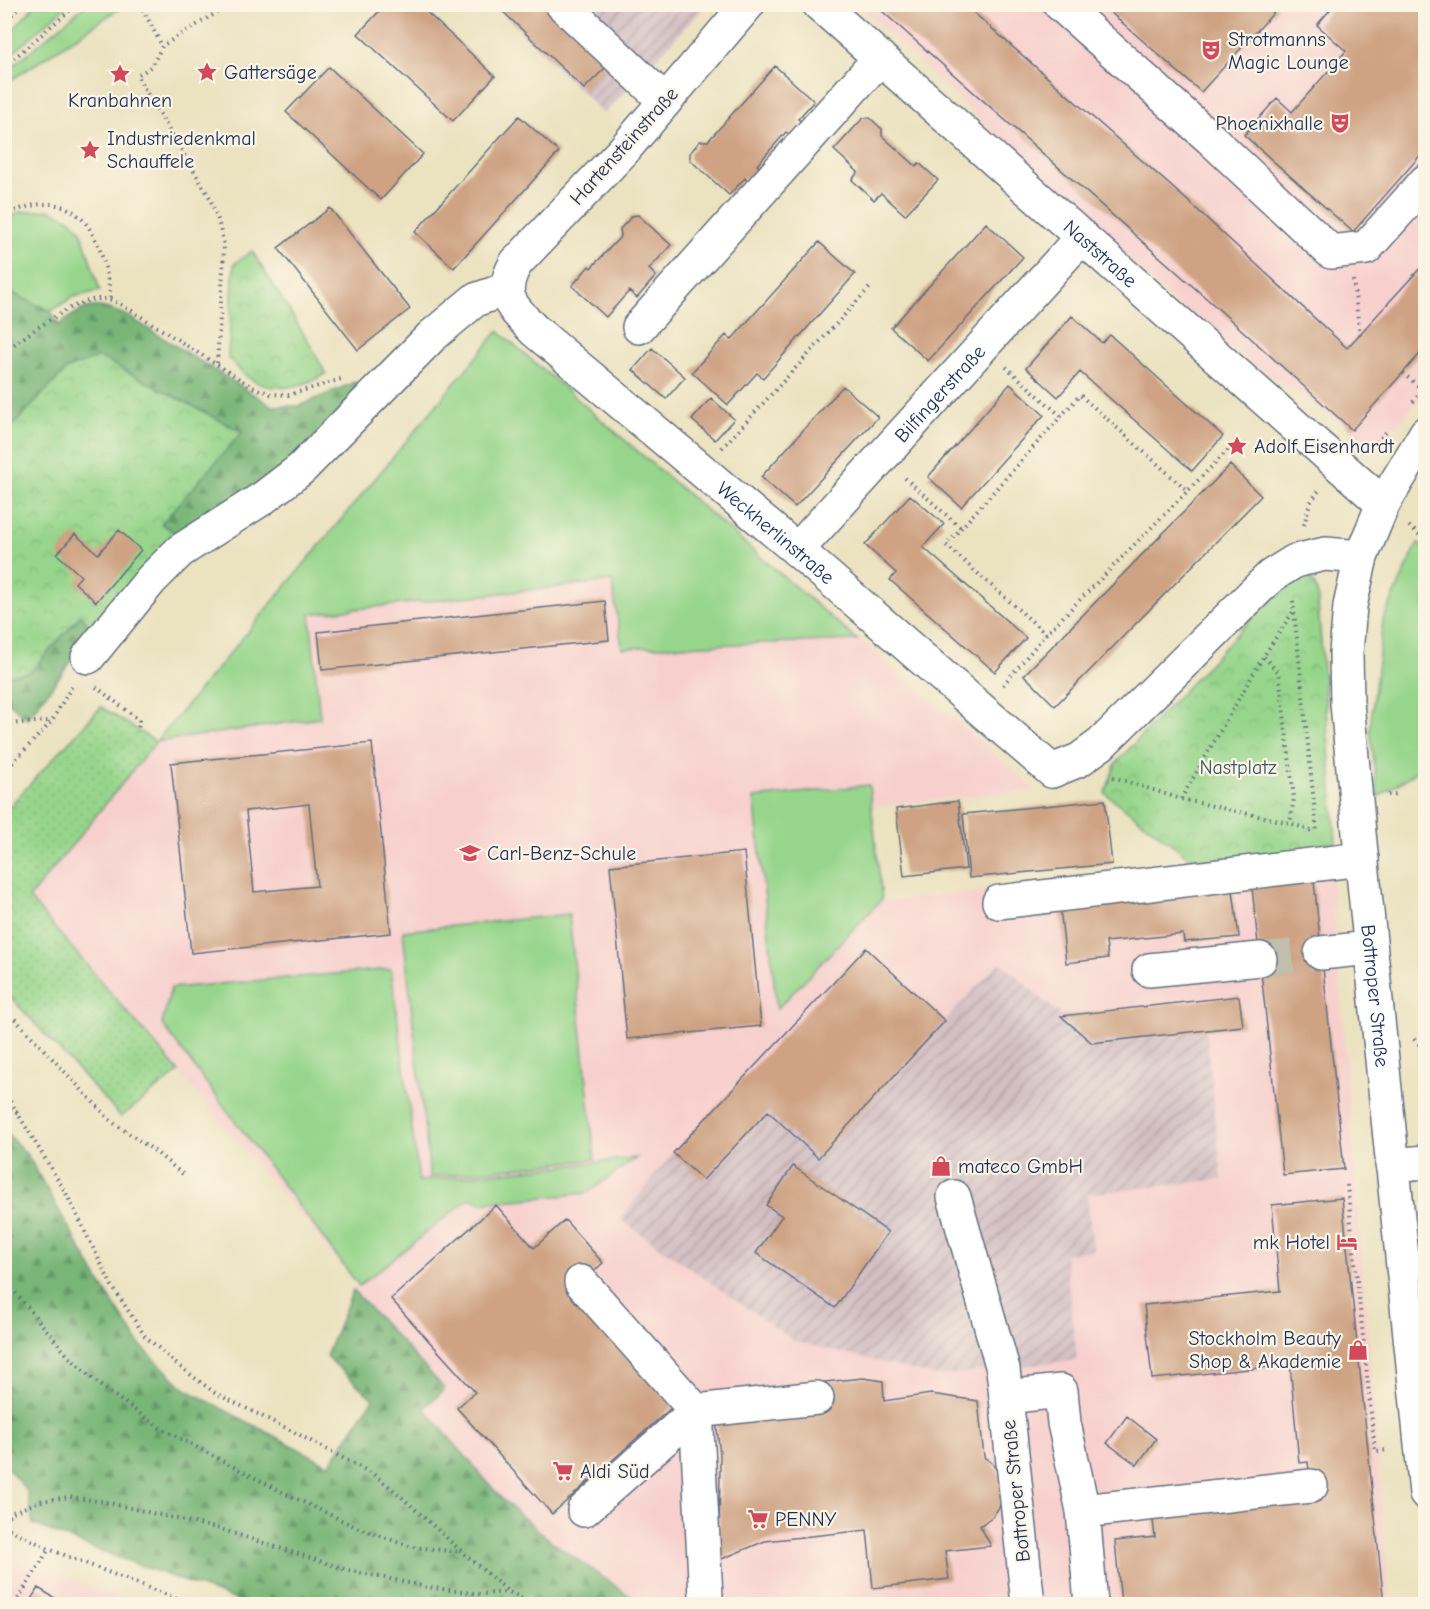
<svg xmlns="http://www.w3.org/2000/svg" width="1430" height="1609" font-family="'Comic Neue',sans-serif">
  <defs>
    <pattern id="industrial-furrows" width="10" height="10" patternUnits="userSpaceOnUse" patternTransform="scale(1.5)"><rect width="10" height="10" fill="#d2bec3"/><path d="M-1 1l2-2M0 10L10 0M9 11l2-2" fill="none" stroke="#aa9ba2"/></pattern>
    <pattern id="forest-firs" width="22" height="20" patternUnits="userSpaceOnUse" patternTransform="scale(1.5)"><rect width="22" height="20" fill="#78b677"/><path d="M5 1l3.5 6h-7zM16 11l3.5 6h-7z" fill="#629465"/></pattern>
    <pattern id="park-crowns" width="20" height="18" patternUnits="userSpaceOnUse" patternTransform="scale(1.5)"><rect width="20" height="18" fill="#96d58b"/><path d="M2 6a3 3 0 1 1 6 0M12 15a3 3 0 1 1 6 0" fill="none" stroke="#81b77a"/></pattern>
    <pattern id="garden-dots" width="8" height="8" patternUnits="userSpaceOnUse" patternTransform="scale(1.5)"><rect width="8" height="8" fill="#96d58b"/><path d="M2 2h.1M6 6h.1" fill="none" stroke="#81b77a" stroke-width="1.8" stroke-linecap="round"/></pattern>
  </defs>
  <rect width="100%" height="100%" fill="#fcf5e5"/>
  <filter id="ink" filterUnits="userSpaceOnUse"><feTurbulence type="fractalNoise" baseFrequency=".0167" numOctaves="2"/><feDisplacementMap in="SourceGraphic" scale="12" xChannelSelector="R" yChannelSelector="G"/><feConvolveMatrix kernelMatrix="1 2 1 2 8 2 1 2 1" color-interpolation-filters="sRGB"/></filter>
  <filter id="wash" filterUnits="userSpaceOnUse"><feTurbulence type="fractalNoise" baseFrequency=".008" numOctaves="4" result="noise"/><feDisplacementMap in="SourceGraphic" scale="24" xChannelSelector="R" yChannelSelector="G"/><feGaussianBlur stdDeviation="1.35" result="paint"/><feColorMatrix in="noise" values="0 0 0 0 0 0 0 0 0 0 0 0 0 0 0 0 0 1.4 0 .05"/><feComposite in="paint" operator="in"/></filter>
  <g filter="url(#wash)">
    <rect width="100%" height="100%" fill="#ebe2c0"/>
    <path fill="#f7d0cd" d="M 858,5 L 1425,5 L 1425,393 L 1372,453 L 1352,430 L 1206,332 Z
      M 498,331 L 1035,789 L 868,807 L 879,902 L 1329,854 L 1390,1604 L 641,1604 L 551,1541 L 502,1499 L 424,1408 L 445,1389 L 353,1290 L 358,1285 L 179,1072 L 29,898 L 156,742 Z
      M 5,1558 L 81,1583 L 135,1604 L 5,1604 Z"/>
    <path fill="url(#industrial-furrows)" d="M 494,5 L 706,5 L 604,114 Z
      M 866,948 L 945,1021 L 1000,962 L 1092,1043 L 1206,1030 L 1222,1179 L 1087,1194 L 1093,1250 L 1065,1254 L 1077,1360 L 936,1376 L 794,1341 L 620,1219 L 673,1153 Z"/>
    <path fill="#96d58b" stroke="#588274" stroke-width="1.5" d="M 87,4 L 125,5 L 5,84 L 5,71 L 15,64 Z
      M 35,5 L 67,5 L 5,60 L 5,39 Z
      M 50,210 L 70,219 L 81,231 L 100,291 L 73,297 L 51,311 L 4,290 L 5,220 L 20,212 Z
      M 498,331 L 857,640 L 622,648 L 612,581 L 310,614 L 320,718 L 156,742 Z
      M 1418,543 L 1426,550 L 1425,766 L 1378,797 L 1370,729 L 1383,620 Z
      M 869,785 L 882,899 L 777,1009 L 754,798 Z
      M 569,914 L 595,1159 L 430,1177 L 403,931 Z
      M 391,969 L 419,1181 L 636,1158 L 587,1193 L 482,1203 L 470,1198 L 359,1286 L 162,1024 L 171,988 Z"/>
    <path fill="url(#forest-firs)" stroke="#4a726a" stroke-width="1.5" d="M 5,290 L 51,311 L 59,325 C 88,304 92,302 126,315 L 272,406 L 299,406 L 355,382 L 361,392 L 290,463 L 181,536 L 161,524 L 242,432 L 99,357 L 67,369 L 5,434 Z
      M 82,614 L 94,632 L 27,719 L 5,699 L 5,676 L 30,672 Z
      M 5,1131 L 28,1156 L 102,1286 L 140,1345 L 185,1389 L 329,1465 L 373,1399 L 326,1356 L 353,1290 L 445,1389 L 424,1408 L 502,1499 L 551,1541 L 641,1604 L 247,1604 L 84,1545 L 33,1524 L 27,1491 L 5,1465 Z"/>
    <path fill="url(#park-crowns)" stroke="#588274" stroke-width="1.5" d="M 252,251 L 310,344 L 326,374 C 302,387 274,395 249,378 C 241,372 235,364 228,358 L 234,264 Z
      M 99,357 L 242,432 L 161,524 L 181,536 L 94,632 L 81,615 L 30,672 L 5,676 L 5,434 L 67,369 Z
      M 1299,576 L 1311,579 L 1317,590 L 1336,843 L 1203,868 L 1105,793 L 1116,763 L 1278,590 Z"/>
    <path fill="url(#garden-dots)" stroke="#588274" stroke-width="1.5" d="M 101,707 L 156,742 L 29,898 L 179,1072 L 121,1117 L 5,991 L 5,811 Z"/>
    <g id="blocks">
      <path fill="#cea283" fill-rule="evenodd" d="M 386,4 L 418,4 L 495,76 L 453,121 L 358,34 Z
        M 495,4 L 545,4 L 608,65 L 584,89 Z
        M 874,4 L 964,4 L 1189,202 L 1347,348 L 1425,263 L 1425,348 L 1352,430 L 1223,313 Z
        M 1101,4 L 1275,4 L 1278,8 L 1201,92 Z
        M 1335,4 L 1425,4 L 1425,150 L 1353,232 L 1244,135 L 1277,98 L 1292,112 L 1346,51 L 1317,25 Z
        M 775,66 L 814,101 L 798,119 L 802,122 L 791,136 L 786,132 L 757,165 L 761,169 L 749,182 L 745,178 L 729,195 L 690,160 L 690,153 L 700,141 L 708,141 Z
        M 329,67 L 423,154 L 381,200 L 286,112 Z
        M 519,116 L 559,152 L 454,268 L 415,232 Z
        M 863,118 L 870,118 L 882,129 L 882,136 L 916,166 L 919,163 L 938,180 L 905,215 L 881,193 L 874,200 L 852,180 L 858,172 L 834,150 Z
        M 330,208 L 410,309 L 358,350 L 278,248 Z
        M 638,215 L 671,245 L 649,269 L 656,276 L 637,298 L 629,291 L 606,317 L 572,286 L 589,266 L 591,268 L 621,236 L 620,229 L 632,216 Z
        M 986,223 L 1023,257 L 928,361 L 891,328 Z
        M 819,242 L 855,274 L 763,378 L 757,373 L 728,405 L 692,372 L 726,335 L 731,340 Z
        M 1072,316 L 1102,343 L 1110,335 L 1223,436 L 1192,471 L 1080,372 L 1058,397 L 1026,368 Z
        M 652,348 L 685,377 L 666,399 L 633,370 Z
        M 1010,384 L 1044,415 L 961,507 L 928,477 Z
        M 843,386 L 878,417 L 795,507 L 761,477 Z
        M 711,398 L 734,419 L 715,440 L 692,420 Z
        M 1230,465 L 1261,496 L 1055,706 L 1024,675 Z
        M 910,495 L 944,524 L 923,547 L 1026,638 L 995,672 L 890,580 L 896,573 L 865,545 Z
        M 119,530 L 141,550 L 96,602 L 75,583 L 81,576 L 57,554 L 75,534 L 98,554 Z
        M 605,601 L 609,640 L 322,670 L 318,632 Z
        M 372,743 L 391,933 L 191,953 L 171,763 ZM 309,804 L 317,886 L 254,892 L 246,811 Z
        M 1105,800 L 1112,864 L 969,878 L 963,814 Z
        M 958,801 L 966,869 L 904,876 L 896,809 Z
        M 744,852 L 761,1026 L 627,1039 L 610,866 Z
        M 1314,881 L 1344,1169 L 1283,1175 L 1252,888 Z
        M 1233,890 L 1239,937 L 1184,942 L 1183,934 L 1106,942 L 1108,958 L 1066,963 L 1060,907 Z
        M 866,948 L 945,1021 L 818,1158 L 768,1111 L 703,1180 L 673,1153 Z
        M 1239,996 L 1243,1026 L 1092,1043 L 1061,1016 Z
        M 793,1166 L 888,1232 L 835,1308 L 756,1253 L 782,1216 L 766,1205 Z
        M 1342,1198 L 1384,1604 L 1121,1604 L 1115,1541 L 1155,1537 L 1152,1512 L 1312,1495 L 1308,1462 L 1299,1463 L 1290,1365 L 1152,1379 L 1144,1305 L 1280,1291 L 1272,1205 Z
        M 496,1205 L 534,1248 L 565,1220 L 603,1263 L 571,1292 L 673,1406 L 552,1514 L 457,1408 L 475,1392 L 391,1299 Z
        M 863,1378 L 883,1381 L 884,1401 L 931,1394 L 978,1401 L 984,1457 L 992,1463 L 1000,1475 L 1003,1491 L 1000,1506 L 993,1516 L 980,1526 L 991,1546 L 945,1551 L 949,1579 L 873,1588 L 867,1530 L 765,1541 L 719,1560 L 720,1455 L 716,1420 L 815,1383 Z
        M 1127,1416 L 1156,1439 L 1137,1465 L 1107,1443 Z
        M 38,1588 L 65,1604 L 28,1604 Z"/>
    </g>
  </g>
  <g filter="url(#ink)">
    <use href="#blocks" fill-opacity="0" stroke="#646e80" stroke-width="1.5"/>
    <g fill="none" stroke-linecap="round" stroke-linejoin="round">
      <path stroke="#c1beac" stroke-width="33" stroke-dasharray="33 16" stroke-linecap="butt" d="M 1260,959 L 1321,953"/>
      <g stroke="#646e80" stroke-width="36">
        <g id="minor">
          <path d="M 562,4 L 665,101"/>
          <path id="s1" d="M 748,4 L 622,152 L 516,263 C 497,296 512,307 535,331 L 797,550 L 1052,771 L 1079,760 L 1101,744 L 1271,576 L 1295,561 L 1325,554 L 1361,557"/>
          <path id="s2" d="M 819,4 L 1383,504"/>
          <path d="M 1060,4 L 1211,139 L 1331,252 L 1366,248 L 1426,181"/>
          <path d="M 639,327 L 880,58"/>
          <path id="s3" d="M 1426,433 L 1383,504 L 1361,557 L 1350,606 L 1346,653 L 1347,703 L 1359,833 L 1426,1493"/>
          <path id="s4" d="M 797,550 L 1082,237"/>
          <path d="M 88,657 L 151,580 L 180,551 L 263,498 L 301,469 L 432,336 L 475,300 L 507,289"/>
          <path d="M 999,902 L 1362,859"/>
          <path d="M 1321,953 L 1370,948"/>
          <path d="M 1149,970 L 1260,959"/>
          <path d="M 1392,1165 L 1426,1162"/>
          <path d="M 954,1197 L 1003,1369 L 1006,1397"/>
          <path d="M 581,1282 L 696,1411 L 706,1596"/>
          <path d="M 584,1510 L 696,1411 L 817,1398"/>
          <path d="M 1083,1511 L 1311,1486"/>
          <path d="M 1028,1604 L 1006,1397 L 1061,1391 L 1064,1423 L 1083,1511 L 1091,1604"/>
        </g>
      </g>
      <path stroke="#646e80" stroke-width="4" stroke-dasharray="1.5 4.5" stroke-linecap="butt" d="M 140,4 L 162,46
        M 4,24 L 21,4
        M 4,65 L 11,61 L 77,4
        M 4,216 C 79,178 103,236 111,300
        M 1353,280 L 1360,335
        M 4,351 C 29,335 75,297 103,299 C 113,299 121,305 129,309 L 252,387 L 271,394 L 289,395 L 341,379
        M 217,363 L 223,271 L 224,245 L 218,220 L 210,198 L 137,76 L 152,66 L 162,46 L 231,4
        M 1006,367 L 1061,416
        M 1403,373 L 1423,390
        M 1413,402 L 1426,386
        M 1365,444 L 1376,443 L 1386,432
        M 722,448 L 872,285
        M 905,478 L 961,528
        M 1304,525 L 1310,503 L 1320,489
        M 1409,526 L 1424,539
        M 1293,601 L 1317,832
        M 1046,634 L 946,545 L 1080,395 L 1188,491
        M 1264,657 L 1279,673 L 1294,798 L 1290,823
        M 1003,685 L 1046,634 L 1239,439
        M 96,687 L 139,720 L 138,732
        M 4,724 L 51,721
        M 4,772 L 52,721 L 73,684
        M 1113,777 L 1181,799 L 1290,823 L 1311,831
        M 1388,795 L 1398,794
        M 1181,799 L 1263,657 L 1293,612
        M 4,1014 L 14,1018 L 112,1122 L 152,1149 L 185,1176
        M 1414,1039 L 1426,1052
        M 4,1091 L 66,1193 L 112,1286 L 145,1336 L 175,1363 L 215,1393 L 292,1431 L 373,1474 L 395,1491 L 462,1552 L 509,1592 L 536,1604
        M 4,1110 L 18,1112
        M 1347,1185 L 1375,1451 L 1389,1450
        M 4,1279 L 68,1356 L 101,1386 L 160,1428 L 282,1492 L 356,1527 L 412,1547 L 461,1552
        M 4,1520 L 11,1513 L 40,1501 L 70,1497 L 105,1502 L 220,1529 L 348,1570 L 427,1587 L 479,1594 L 508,1592
        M 4,1526 L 49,1549 L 190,1604
        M 15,1604 L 49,1549"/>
      <use href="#minor" stroke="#fff" stroke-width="33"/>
    </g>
  </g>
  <defs>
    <g id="theatre-bare" transform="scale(1.62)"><path d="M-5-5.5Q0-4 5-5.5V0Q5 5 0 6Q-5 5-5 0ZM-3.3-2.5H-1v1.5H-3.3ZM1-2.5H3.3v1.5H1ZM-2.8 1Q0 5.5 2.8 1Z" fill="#d1495b" stroke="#fcf5e5" stroke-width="2.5" paint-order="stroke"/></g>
    <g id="sight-bare" transform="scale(1.62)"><path d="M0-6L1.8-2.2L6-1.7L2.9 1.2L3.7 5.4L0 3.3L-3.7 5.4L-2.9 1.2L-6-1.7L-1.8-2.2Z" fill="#d1495b" stroke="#fcf5e5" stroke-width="2.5" paint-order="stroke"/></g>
    <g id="school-bare" transform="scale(1.62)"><path d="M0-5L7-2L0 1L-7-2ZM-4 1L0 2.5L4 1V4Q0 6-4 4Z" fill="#d1495b" stroke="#fcf5e5" stroke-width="2.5" paint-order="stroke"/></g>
    <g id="shop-bare" transform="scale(1.62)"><path d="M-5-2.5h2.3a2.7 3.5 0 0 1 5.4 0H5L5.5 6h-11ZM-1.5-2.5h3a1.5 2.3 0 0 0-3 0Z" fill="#d1495b" stroke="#fcf5e5" stroke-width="2.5" paint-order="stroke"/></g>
    <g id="hotel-bare" transform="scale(1.62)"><path d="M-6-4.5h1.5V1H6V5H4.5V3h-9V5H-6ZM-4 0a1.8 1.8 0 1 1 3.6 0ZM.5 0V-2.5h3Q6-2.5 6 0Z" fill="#d1495b" stroke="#fcf5e5" stroke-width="2.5" paint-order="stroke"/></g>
    <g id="supermarket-bare" transform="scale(1.62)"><path d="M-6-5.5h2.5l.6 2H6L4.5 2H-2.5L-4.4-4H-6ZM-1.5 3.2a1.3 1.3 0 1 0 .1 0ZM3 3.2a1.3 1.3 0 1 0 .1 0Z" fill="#d1495b" stroke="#fcf5e5" stroke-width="2.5" paint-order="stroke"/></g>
  </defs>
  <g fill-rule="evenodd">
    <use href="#theatre-bare" x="1211" y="50"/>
    <use href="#sight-bare" x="207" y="72"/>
    <use href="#sight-bare" x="120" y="74"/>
    <use href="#theatre-bare" x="1340" y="123"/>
    <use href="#sight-bare" x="90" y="150"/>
    <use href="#sight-bare" x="1237" y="446"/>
    <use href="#school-bare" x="470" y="853"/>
    <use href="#shop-bare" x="941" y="1166"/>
    <use href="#hotel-bare" x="1347" y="1242"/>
    <use href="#shop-bare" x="1358" y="1350"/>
    <use href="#supermarket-bare" x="563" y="1471"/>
    <use href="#supermarket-bare" x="758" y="1519"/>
  </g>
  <g text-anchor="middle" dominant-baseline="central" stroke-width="4.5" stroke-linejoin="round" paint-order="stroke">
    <g font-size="20" fill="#1b2f5e" stroke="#fcf5e5" text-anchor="start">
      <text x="1228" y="39">Strotmanns<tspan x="1228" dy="23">Magic Lounge</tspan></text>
      <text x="224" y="72">Gattersäge</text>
      <text x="120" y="100" text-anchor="middle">Kranbahnen</text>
      <text x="1323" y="123" text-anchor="end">Phoenixhalle</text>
      <text x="107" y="138">Industriedenkmal<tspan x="107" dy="23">Schauffele</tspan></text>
      <text x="1254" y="446">Adolf Eisenhardt</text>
      <text x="487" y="853">Carl-Benz-Schule</text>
      <text x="958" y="1166">mateco GmbH</text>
      <text x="1330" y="1242" text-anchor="end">mk Hotel</text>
      <text x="1341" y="1338" text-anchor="end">Stockholm Beauty<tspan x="1341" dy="23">Shop &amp; Akademie</tspan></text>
      <text x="580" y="1471">Aldi Süd</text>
      <text x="775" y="1519">PENNY</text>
    </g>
    <g font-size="20" fill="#1b2f5e" stroke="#fcf5e5">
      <text transform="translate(624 146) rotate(-48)">Hartensteinstraße</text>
      <text stroke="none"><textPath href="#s2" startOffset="376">Naststraße</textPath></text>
      <text stroke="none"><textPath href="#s4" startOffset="212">Bilfingerstraße</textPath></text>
      <text stroke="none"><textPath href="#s1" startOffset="741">Weckherlinstraße</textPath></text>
      <text stroke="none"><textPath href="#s3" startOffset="582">Bottroper Straße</textPath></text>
      <text transform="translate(1016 1491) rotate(-96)">Bottroper Straße</text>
    </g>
    <g font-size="20" fill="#3a5869" stroke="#fcf5e5">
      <text x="1238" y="767">Nastplatz</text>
    </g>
  </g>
  <rect width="1430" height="1609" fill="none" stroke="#fcf5e5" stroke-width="24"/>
</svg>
